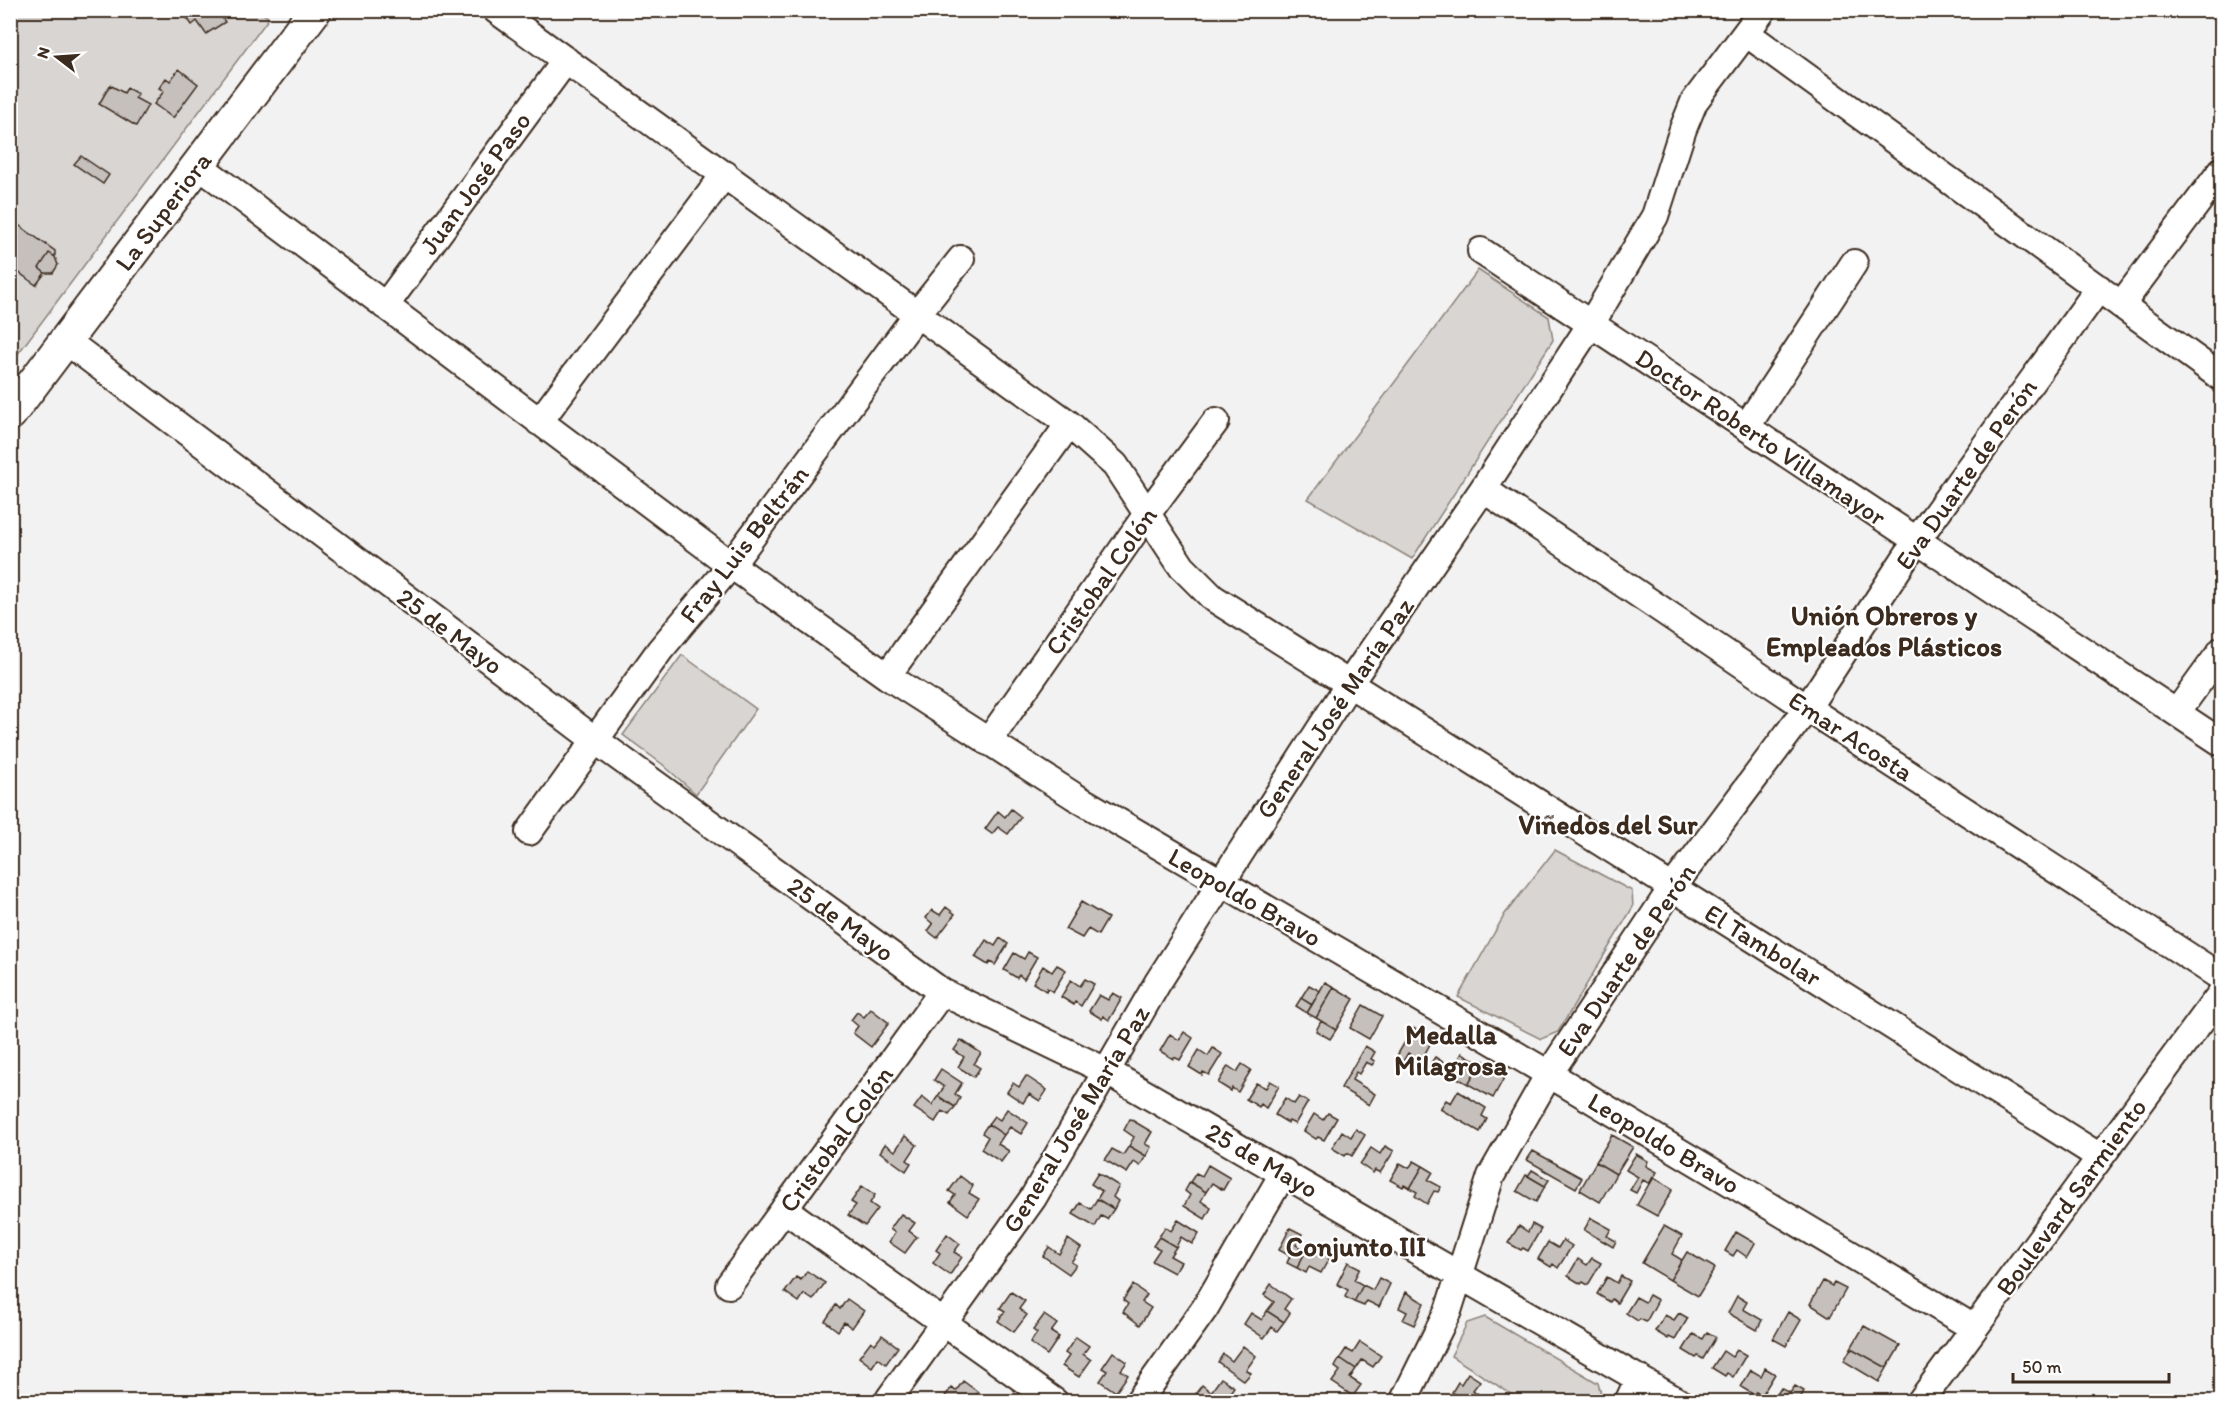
<svg xmlns="http://www.w3.org/2000/svg" width="2232" height="1412" font-family="Itim,sans-serif">
  <rect width="100%" height="100%" fill="#f3f2f2"/>
  <filter id="ink" filterUnits="userSpaceOnUse"><feTurbulence type="fractalNoise" baseFrequency=".0167" numOctaves="2"/><feDisplacementMap in="SourceGraphic" scale="12" xChannelSelector="R" yChannelSelector="G"/><feConvolveMatrix kernelMatrix="1 2 1 2 8 2 1 2 1" color-interpolation-filters="sRGB"/></filter>
  <g filter="url(#ink)">
    <path fill="#d8d5d2" stroke="#8a8078" stroke-width="1.5" d="M 11,11 L 259,11 L 269,18 L 11,363 Z
      M 1478,270 L 1549,317 L 1553,340 L 1412,559 L 1308,499 Z
      M 682,655 L 756,709 L 696,794 L 662,764 L 623,735 Z
      M 1555,850 L 1632,891 L 1633,907 L 1558,1032 L 1541,1039 L 1458,997 L 1505,914 Z
      M 1485,1317 L 1598,1383 L 1603,1401 L 1522,1401 L 1451,1356 L 1467,1323 Z"/>
    <path fill="#c6c0bd" stroke="#3b2a1e" stroke-width="1.5" d="M 188,10 L 217,10 L 225,22 L 206,34 L 197,21 L 192,25 L 185,15 L 189,12 Z
      M 179,69 L 198,84 L 173,118 L 154,104 L 164,91 L 159,88 L 166,78 L 170,81 Z
      M 110,85 L 124,93 L 127,88 L 138,94 L 135,98 L 148,105 L 136,126 L 99,104 Z
      M 81,156 L 109,175 L 103,184 L 74,164 Z
      M 10,219 L 55,251 L 55,257 L 49,253 L 39,268 L 45,273 L 36,285 L 10,266 Z
      M 49,253 L 55,257 L 58,265 L 53,273 L 45,273 L 39,268 Z
      M 1011,809 L 1021,817 L 1008,834 L 998,827 L 992,834 L 985,829 L 998,811 L 1005,817 Z
      M 1081,902 L 1108,918 L 1098,935 L 1088,929 L 1082,938 L 1065,929 Z
      M 946,907 L 955,914 L 937,938 L 928,931 L 933,924 L 926,918 L 932,910 L 940,915 Z
      M 1000,938 L 1008,944 L 995,965 L 990,962 L 988,965 L 975,957 L 986,940 L 995,946 Z
      M 1028,952 L 1037,957 L 1024,979 L 1019,975 L 1017,978 L 1004,970 L 1014,953 L 1024,959 Z
      M 1057,965 L 1066,970 L 1053,992 L 1047,988 L 1046,991 L 1033,983 L 1043,966 L 1052,972 Z
      M 1085,979 L 1094,984 L 1081,1006 L 1075,1002 L 1074,1005 L 1061,997 L 1071,980 L 1080,986 Z
      M 1325,982 L 1334,987 L 1316,1018 L 1307,1013 Z
      M 1309,985 L 1320,991 L 1312,1005 L 1301,998 Z
      M 1334,987 L 1354,999 L 1336,1030 L 1316,1018 Z
      M 1113,993 L 1122,998 L 1109,1020 L 1103,1016 L 1102,1019 L 1089,1011 L 1099,995 L 1108,1000 Z
      M 1301,998 L 1312,1005 L 1307,1013 L 1296,1006 Z
      M 1363,1005 L 1382,1016 L 1369,1039 L 1350,1028 Z
      M 871,1009 L 889,1023 L 871,1047 L 853,1033 L 858,1026 L 851,1020 L 857,1012 L 864,1017 Z
      M 1321,1021 L 1336,1030 L 1330,1039 L 1316,1031 Z
      M 1413,1028 L 1423,1033 L 1421,1036 L 1431,1042 L 1421,1061 L 1408,1053 L 1402,1063 L 1395,1059 Z
      M 1184,1032 L 1193,1038 L 1180,1060 L 1174,1057 L 1173,1059 L 1160,1051 L 1170,1034 L 1179,1040 Z
      M 961,1040 L 981,1053 L 974,1064 L 980,1068 L 974,1077 L 958,1067 L 964,1057 L 954,1050 Z
      M 1365,1046 L 1375,1052 L 1371,1059 L 1375,1061 L 1372,1065 L 1366,1062 L 1359,1074 L 1356,1072 L 1352,1080 L 1375,1094 L 1369,1105 L 1341,1088 Z
      M 1213,1048 L 1222,1054 L 1209,1075 L 1203,1072 L 1202,1075 L 1189,1067 L 1199,1050 L 1208,1056 Z
      M 1462,1053 L 1480,1063 L 1468,1084 L 1450,1074 Z
      M 1435,1057 L 1443,1062 L 1438,1072 L 1429,1066 Z
      M 1482,1060 L 1506,1074 L 1493,1098 L 1468,1084 Z
      M 1242,1064 L 1251,1070 L 1238,1092 L 1232,1088 L 1231,1091 L 1218,1083 L 1228,1066 L 1237,1072 Z
      M 941,1069 L 962,1083 L 955,1094 L 960,1098 L 955,1107 L 938,1096 L 944,1087 L 934,1080 Z
      M 1026,1076 L 1047,1090 L 1040,1101 L 1029,1094 L 1023,1103 L 1007,1092 L 1013,1083 L 1019,1087 Z
      M 1270,1081 L 1279,1086 L 1266,1108 L 1261,1104 L 1259,1107 L 1246,1099 L 1256,1083 L 1266,1088 Z
      M 1458,1091 L 1486,1108 L 1482,1116 L 1487,1119 L 1480,1132 L 1440,1109 L 1446,1100 L 1451,1103 Z
      M 938,1096 L 955,1107 L 949,1115 L 942,1111 L 935,1122 L 914,1108 L 922,1097 L 932,1105 Z
      M 1299,1097 L 1308,1102 L 1295,1124 L 1289,1121 L 1288,1123 L 1275,1115 L 1285,1098 L 1294,1104 Z
      M 1007,1109 L 1028,1123 L 1021,1134 L 1010,1127 L 1004,1135 L 988,1124 L 994,1116 L 1000,1120 Z
      M 1328,1113 L 1337,1118 L 1324,1140 L 1318,1137 L 1316,1139 L 1304,1131 L 1314,1114 L 1323,1120 Z
      M 1130,1119 L 1152,1132 L 1145,1144 L 1151,1147 L 1146,1156 L 1129,1146 L 1134,1137 L 1124,1130 Z
      M 988,1124 L 1004,1135 L 998,1144 L 1009,1151 L 1001,1162 L 981,1149 L 988,1137 L 982,1133 Z
      M 1356,1129 L 1365,1135 L 1352,1156 L 1347,1153 L 1345,1156 L 1332,1148 L 1342,1131 L 1351,1137 Z
      M 1612,1135 L 1633,1147 L 1616,1174 L 1596,1162 Z
      M 905,1136 L 917,1145 L 907,1160 L 911,1163 L 906,1171 L 880,1152 L 885,1144 L 895,1151 Z
      M 1129,1146 L 1146,1156 L 1140,1166 L 1134,1162 L 1127,1173 L 1105,1160 L 1112,1149 L 1123,1155 Z
      M 1385,1146 L 1394,1151 L 1380,1173 L 1375,1170 L 1373,1173 L 1360,1164 L 1371,1148 L 1380,1154 Z
      M 1533,1151 L 1582,1178 L 1576,1188 L 1527,1160 Z
      M 1636,1154 L 1648,1161 L 1646,1166 L 1657,1172 L 1650,1184 L 1643,1180 L 1636,1193 L 1630,1190 L 1638,1177 L 1626,1170 Z
      M 1414,1161 L 1423,1166 L 1410,1188 L 1404,1185 L 1403,1187 L 1390,1180 L 1400,1163 L 1409,1168 Z
      M 1596,1162 L 1616,1174 L 1600,1202 L 1580,1190 Z
      M 1208,1165 L 1230,1178 L 1223,1190 L 1212,1183 L 1206,1192 L 1190,1182 L 1196,1173 L 1202,1176 Z
      M 1423,1166 L 1433,1172 L 1428,1180 L 1441,1187 L 1438,1192 L 1434,1191 L 1427,1204 L 1415,1196 L 1417,1192 L 1410,1188 Z
      M 1532,1170 L 1549,1180 L 1545,1186 L 1528,1176 Z
      M 1098,1173 L 1119,1186 L 1113,1197 L 1118,1201 L 1114,1209 L 1097,1199 L 1102,1191 L 1091,1184 Z
      M 1526,1175 L 1545,1186 L 1536,1202 L 1517,1191 Z
      M 960,1176 L 973,1186 L 969,1193 L 979,1199 L 968,1215 L 950,1202 L 955,1195 L 949,1191 Z
      M 1653,1177 L 1673,1189 L 1657,1216 L 1637,1205 Z
      M 1190,1182 L 1206,1192 L 1201,1201 L 1211,1208 L 1205,1219 L 1184,1206 L 1190,1195 L 1185,1191 Z
      M 862,1186 L 875,1195 L 870,1203 L 878,1209 L 865,1226 L 848,1215 L 856,1205 L 851,1202 Z
      M 1097,1199 L 1114,1209 L 1107,1219 L 1101,1216 L 1095,1227 L 1073,1214 L 1080,1203 L 1091,1209 Z
      M 901,1214 L 915,1223 L 909,1231 L 917,1237 L 905,1253 L 889,1242 L 895,1233 L 890,1229 Z
      M 1591,1218 L 1611,1229 L 1607,1236 L 1616,1241 L 1613,1247 L 1584,1230 Z
      M 1178,1220 L 1199,1233 L 1192,1244 L 1181,1237 L 1176,1247 L 1159,1237 L 1165,1227 L 1171,1231 Z
      M 1532,1224 L 1541,1229 L 1528,1251 L 1523,1248 L 1521,1250 L 1508,1243 L 1519,1226 L 1528,1232 Z
      M 1664,1226 L 1682,1236 L 1672,1254 L 1682,1260 L 1670,1280 L 1642,1263 Z
      M 1290,1228 L 1302,1234 L 1296,1245 L 1306,1251 L 1297,1268 L 1287,1263 L 1290,1256 L 1279,1250 Z
      M 1736,1232 L 1755,1243 L 1747,1257 L 1737,1250 L 1733,1256 L 1725,1251 Z
      M 947,1234 L 960,1244 L 954,1252 L 962,1257 L 950,1275 L 933,1263 L 940,1253 L 936,1250 Z
      M 1159,1237 L 1176,1247 L 1170,1256 L 1181,1262 L 1174,1273 L 1152,1261 L 1160,1249 L 1153,1246 Z
      M 1068,1239 L 1081,1248 L 1071,1262 L 1076,1265 L 1069,1274 L 1043,1256 L 1049,1247 L 1059,1254 Z
      M 1563,1240 L 1572,1246 L 1558,1268 L 1553,1264 L 1551,1267 L 1538,1259 L 1548,1242 L 1558,1248 Z
      M 1321,1245 L 1333,1251 L 1321,1273 L 1309,1267 L 1306,1273 L 1297,1268 L 1306,1251 L 1315,1256 Z
      M 1687,1252 L 1715,1268 L 1698,1296 L 1670,1280 Z
      M 1592,1258 L 1601,1263 L 1588,1285 L 1583,1282 L 1581,1284 L 1568,1276 L 1578,1259 L 1587,1265 Z
      M 1348,1262 L 1360,1268 L 1354,1280 L 1363,1285 L 1354,1302 L 1345,1297 L 1348,1290 L 1337,1284 Z
      M 807,1271 L 825,1283 L 813,1300 L 804,1294 L 799,1302 L 785,1292 L 796,1277 L 801,1280 Z
      M 1621,1276 L 1630,1281 L 1617,1303 L 1612,1299 L 1610,1302 L 1597,1294 L 1607,1277 L 1617,1283 Z
      M 1379,1278 L 1390,1284 L 1379,1307 L 1367,1301 L 1364,1306 L 1354,1302 L 1363,1285 L 1373,1290 Z
      M 1823,1281 L 1832,1286 L 1834,1283 L 1846,1289 L 1830,1317 L 1810,1304 Z
      M 1271,1284 L 1291,1299 L 1284,1309 L 1290,1313 L 1284,1322 L 1267,1311 L 1274,1302 L 1264,1295 Z
      M 1133,1285 L 1147,1295 L 1142,1302 L 1151,1308 L 1140,1325 L 1123,1312 L 1128,1304 L 1123,1300 Z
      M 1011,1292 L 1025,1301 L 1019,1309 L 1027,1315 L 1014,1332 L 998,1321 L 1005,1311 L 1000,1308 Z
      M 1406,1292 L 1424,1303 L 1414,1325 L 1403,1320 L 1407,1312 L 1399,1308 Z
      M 1649,1295 L 1658,1300 L 1646,1322 L 1640,1319 L 1638,1321 L 1626,1313 L 1636,1297 L 1645,1302 Z
      M 1737,1296 L 1747,1302 L 1743,1309 L 1762,1320 L 1757,1330 L 1728,1313 Z
      M 847,1299 L 864,1311 L 852,1328 L 844,1322 L 838,1331 L 825,1321 L 836,1305 L 840,1309 Z
      M 1267,1311 L 1284,1322 L 1277,1331 L 1272,1327 L 1264,1338 L 1244,1324 L 1251,1313 L 1262,1320 Z
      M 1788,1312 L 1801,1320 L 1786,1346 L 1773,1339 Z
      M 1679,1313 L 1688,1318 L 1675,1340 L 1669,1337 L 1668,1339 L 1655,1331 L 1665,1315 L 1674,1320 Z
      M 1044,1315 L 1057,1324 L 1051,1332 L 1059,1337 L 1047,1355 L 1030,1343 L 1037,1333 L 1033,1330 Z
      M 1864,1326 L 1900,1346 L 1887,1368 L 1851,1348 Z
      M 1707,1332 L 1716,1337 L 1703,1359 L 1698,1356 L 1696,1358 L 1683,1350 L 1693,1334 L 1703,1339 Z
      M 882,1335 L 898,1347 L 886,1364 L 878,1358 L 872,1367 L 859,1357 L 871,1341 L 875,1344 Z
      M 1076,1337 L 1089,1346 L 1083,1354 L 1091,1360 L 1079,1377 L 1062,1366 L 1069,1356 L 1065,1353 Z
      M 1360,1342 L 1381,1356 L 1373,1367 L 1362,1360 L 1356,1369 L 1340,1358 L 1346,1349 L 1353,1353 Z
      M 1243,1346 L 1256,1356 L 1246,1370 L 1251,1373 L 1244,1381 L 1218,1362 L 1223,1354 L 1232,1361 Z
      M 1851,1348 L 1887,1368 L 1879,1382 L 1844,1361 Z
      M 1737,1350 L 1746,1355 L 1733,1377 L 1727,1373 L 1725,1376 L 1712,1368 L 1723,1351 L 1732,1357 Z
      M 1113,1352 L 1127,1362 L 1121,1370 L 1128,1375 L 1116,1392 L 1100,1381 L 1107,1371 L 1102,1368 Z
      M 1340,1358 L 1356,1369 L 1350,1378 L 1361,1385 L 1353,1396 L 1332,1382 L 1340,1371 L 1335,1367 Z
      M 1765,1368 L 1775,1374 L 1762,1395 L 1756,1392 L 1754,1395 L 1741,1387 L 1751,1370 L 1761,1376 Z
      M 1468,1373 L 1480,1381 L 1473,1390 L 1481,1396 L 1478,1402 L 1465,1402 L 1452,1392 L 1458,1382 L 1461,1384 Z
      M 1221,1378 L 1234,1387 L 1224,1401 L 1225,1402 L 1208,1402 L 1196,1393 L 1202,1385 L 1211,1392 Z
      M 963,1381 L 978,1392 L 972,1402 L 941,1402 L 951,1388 L 956,1391 Z
      M 1795,1386 L 1804,1391 L 1798,1402 L 1772,1402 L 1781,1388 L 1790,1393 Z"/>
    <g fill="none" stroke-linecap="round" stroke-linejoin="round">
      <g stroke="#3b2a1e" stroke-width="30">
        <path id="minor" d="M 496,10 L 1069,424 L 1115,465 L 1182,567 L 1213,598 L 2100,1157
          M 1746,33 L 2222,378
          M 198,165 L 731,565 L 887,676 L 1074,796 L 1549,1074 L 1974,1328
          M 1481,251 L 2222,743
          M 2121,305 L 2222,170
          M 385,306 L 566,60
          M 65,340 L 595,740 L 942,992 L 1106,1071 L 1679,1402
          M 539,422 L 725,174
          M 1747,426 L 1854,263
          M 1483,489 L 1807,708 L 2222,978
          M 887,676 L 1069,424
          M 2177,712 L 2222,650
          M 988,742 L 1147,514 L 1216,421
          M 529,832 L 660,650 L 731,565 L 918,313 L 961,259
          M 784,1209 L 1055,1402
          M 729,1285 L 942,992
          M 889,1399 L 1033,1198 L 1158,982 L 1221,883 L 1349,684 L 1483,489 L 1591,324 L 1655,216 L 1683,129 L 1694,102 L 1763,10
          M 1138,1402 L 1205,1308 L 1284,1172
          M 1403,1402 L 1448,1311 L 1491,1176 L 1549,1074 L 1672,888 L 1807,708 L 1917,540 L 2099,288
          M 1628,1402 L 1639,1378
          M 1920,1402 L 2222,992"/>
      </g>
      <g stroke="#3b2a1e" stroke-width="36">
        <g id="major">
          <path id="s1" d="M 10,414 L 315,10"/>
        </g>
      </g>
      <use href="#minor" stroke="#fff" stroke-width="26"/>
      <use href="#major" stroke="#fff" stroke-width="32"/>
    </g>
  </g>
  <g text-anchor="middle" dominant-baseline="central" stroke-width="4.5" stroke-linejoin="round" paint-order="stroke">
    <g font-size="26" fill="#3b2a1e" stroke="#fff">
      <text transform="translate(475 183) rotate(-54)">Juan José Paso</text>
      <text stroke="none"><textPath href="#s1" startOffset="254">La Superiora</textPath></text>
      <text transform="translate(1761 437) rotate(34)">Doctor Roberto Villamayor</text>
      <text transform="translate(1966 474) rotate(-55)">Eva Duarte de Perón</text>
      <text transform="translate(744 544) rotate(-52)">Fray Luis Beltrán</text>
      <text transform="translate(1101 581) rotate(-55)">Cristobal Colón</text>
      <text transform="translate(450 631) rotate(37)">25 de Mayo</text>
      <text transform="translate(1335 708) rotate(-56)">General José María Paz</text>
      <text transform="translate(1851 736) rotate(33)">Emar Acosta</text>
      <text transform="translate(1245 897) rotate(30)">Leopoldo Bravo</text>
      <text transform="translate(841 919) rotate(36)">25 de Mayo</text>
      <text transform="translate(1763 945) rotate(32)">El Tambolar</text>
      <text transform="translate(1626 960) rotate(-56)">Eva Duarte de Perón</text>
      <text transform="translate(1076 1119) rotate(-59)">General José María Paz</text>
      <text transform="translate(836 1139) rotate(-54)">Cristobal Colón</text>
      <text transform="translate(1664 1143) rotate(31)">Leopoldo Bravo</text>
      <text transform="translate(1262 1160) rotate(30)">25 de Mayo</text>
      <text transform="translate(2071 1197) rotate(-54)">Boulevard Sarmiento</text>
    </g>
    <g font-size="27" font-weight="bold" fill="#3b2a1e" stroke="#fff">
      <text x="1884" y="615">Unión Obreros y<tspan x="1884" dy="31">Empleados Plásticos</tspan></text>
      <text x="1608" y="824">Viñedos del Sur</text>
      <text x="1451" y="1034">Medalla<tspan x="1451" dy="31">Milagrosa</tspan></text>
      <text x="1356" y="1246">Conjunto III</text>
    </g>
  </g>
  <rect width="2232" height="1412" fill="none" stroke="#fff" stroke-width="36"/>
  <rect x="18" y="18" width="2196" height="1376" fill="none" stroke="#3b2a1e" stroke-width="2" filter="url(#ink)"/>
  <g transform="translate(57 57) rotate(287)" stroke="#ffffff" stroke-width="4.5" paint-order="stroke">
  <path d="M0-4.5L10 22L0 15L-10 22Z" fill="#3b2a1e"/>
  <text y="-9" font-size="16" font-weight="bold" text-anchor="middle" fill="#3b2a1e">N</text>
  </g>
  <path d="M2013 1373v9h156v-9" fill="none" stroke="#3b2a1e" stroke-width="3"/>
  <text x="2022" y="1373" font-size="18" fill="#3b2a1e" stroke="#ffffff" stroke-width="4.5" paint-order="stroke">50 m</text>
</svg>
